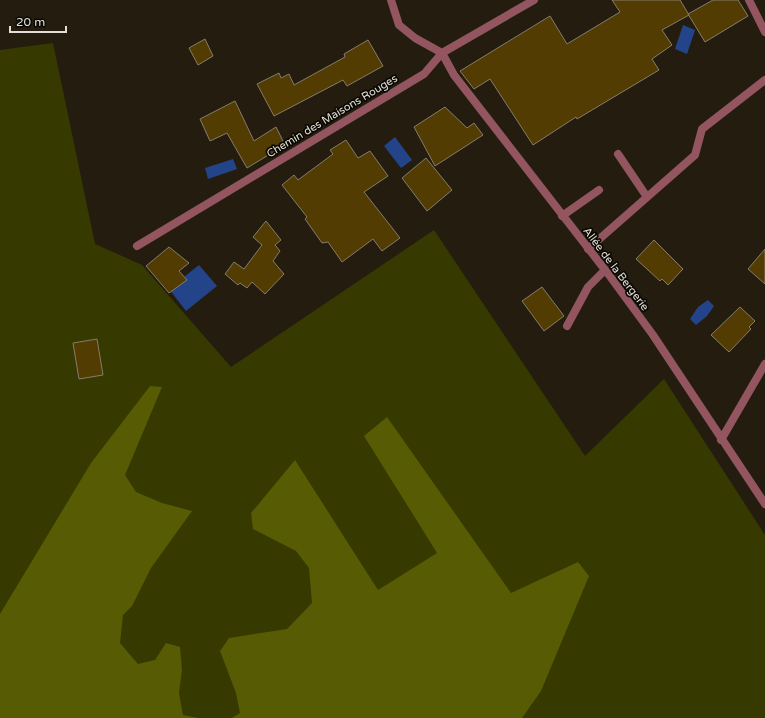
<svg xmlns="http://www.w3.org/2000/svg" width="765" height="718" font-family="'Varela Round',sans-serif">
  <rect width="100%" height="100%" fill="#241d0f"/>
  <path fill="#363a00" d="M 53,43 L 95,244 L 142,265 L 231,367 L 434,230 L 585,456 L 664,379 L 765,535 L 765,718 L 0,718 L 0,50 Z"/>
  <path fill="#565b04" d="M 150,386 L 162,387 L 125,475 L 136,492 L 162,503 L 192,511 L 151,568 L 132,606 L 123,615 L 120,643 L 138,664 L 155,660 L 166,643 L 180,647 L 182,670 L 179,693 L 183,715 L 198,718 L 0,718 L 0,614 L 91,463 Z
    M 387,417 L 511,593 L 578,562 L 589,576 L 541,691 L 522,718 L 232,718 L 240,713 L 236,693 L 220,651 L 229,638 L 287,629 L 312,603 L 309,568 L 296,551 L 253,529 L 251,513 L 295,460 L 378,590 L 437,553 L 364,436 Z"/>
  <path fill="#24448a" d="M 683,25 L 695,30 L 687,54 L 675,49 Z
    M 395,137 L 412,160 L 401,168 L 384,146 Z
    M 233,159 L 237,169 L 208,179 L 205,168 Z
    M 199,265 L 217,286 L 186,311 L 169,289 Z
    M 708,300 L 714,306 L 707,316 L 696,325 L 690,319 L 698,307 Z"/>
  <path fill="#523c02" stroke="#857d6c" d="M 612,0 L 680,0 L 689,15 L 662,30 L 672,45 L 652,59 L 659,70 L 577,119 L 576,117 L 533,145 L 490,79 L 474,89 L 460,71 L 550,16 L 567,44 L 620,12 Z
    M 713,0 L 738,0 L 748,16 L 705,42 L 688,14 Z
    M 205,39 L 213,56 L 198,65 L 189,48 Z
    M 368,40 L 383,66 L 347,86 L 343,80 L 274,116 L 257,84 L 279,73 L 281,78 L 289,74 L 294,85 L 345,57 L 344,54 Z
    M 235,101 L 254,141 L 276,127 L 285,145 L 247,168 L 227,133 L 210,141 L 200,119 Z
    M 445,107 L 467,128 L 474,123 L 483,135 L 435,166 L 414,127 Z
    M 346,140 L 358,158 L 370,151 L 388,176 L 364,192 L 400,238 L 382,251 L 373,239 L 342,262 L 328,242 L 322,243 L 305,219 L 307,217 L 282,185 L 294,175 L 298,180 L 333,154 L 330,150 Z
    M 426,158 L 452,190 L 427,211 L 402,178 Z
    M 266,221 L 281,240 L 275,245 L 280,251 L 273,261 L 284,274 L 265,294 L 252,282 L 247,288 L 240,283 L 238,285 L 225,274 L 234,262 L 244,269 L 262,245 L 253,237 Z
    M 654,240 L 683,269 L 668,285 L 662,279 L 660,281 L 636,259 Z
    M 169,247 L 189,263 L 179,271 L 187,280 L 169,293 L 146,266 Z
    M 765,249 L 765,284 L 748,269 Z
    M 542,287 L 564,316 L 544,331 L 522,301 Z
    M 740,307 L 755,321 L 749,327 L 751,329 L 729,352 L 711,335 Z
    M 97,339 L 103,375 L 79,379 L 73,343 Z"/>
  <g fill="none" stroke-linecap="round" stroke-linejoin="round">
    <path stroke="#93555f" stroke-width="8" d="M 749,0 L 765,32
      M 618,154 L 647,197
      M 562,216 L 599,190
      M 588,249 L 695,155 L 702,129 L 765,80
      M 567,326 L 588,287 L 605,270"/>
    <path stroke="#93555f" stroke-width="8" d="M 391,0 L 399,25 L 415,38 L 442,53
      M 442,53 L 454,75 L 609,275 L 653,335 L 765,504
      M 137,246 L 424,74 L 442,53 L 534,0
      M 721,440 L 765,364"/>
  </g>
  <g text-anchor="middle" dominant-baseline="central" stroke-width="3.5" stroke-linejoin="round" paint-order="stroke">
    <g font-size="11" fill="#e3ded5" stroke="#0a0803">
      <text transform="translate(332 116) rotate(-31)">Chemin des Maisons Rouges</text>
      <text transform="translate(616 269) rotate(53)">Allée de la Bergerie</text>
    </g>
  </g>
  <path d="M10 26v6h56v-6" fill="none" stroke="#e3ded5" stroke-width="2"/>
  <text x="16" y="26" font-size="12" fill="#e3ded5" stroke="#0a0803" stroke-width="3" paint-order="stroke">20 m</text>
</svg>
